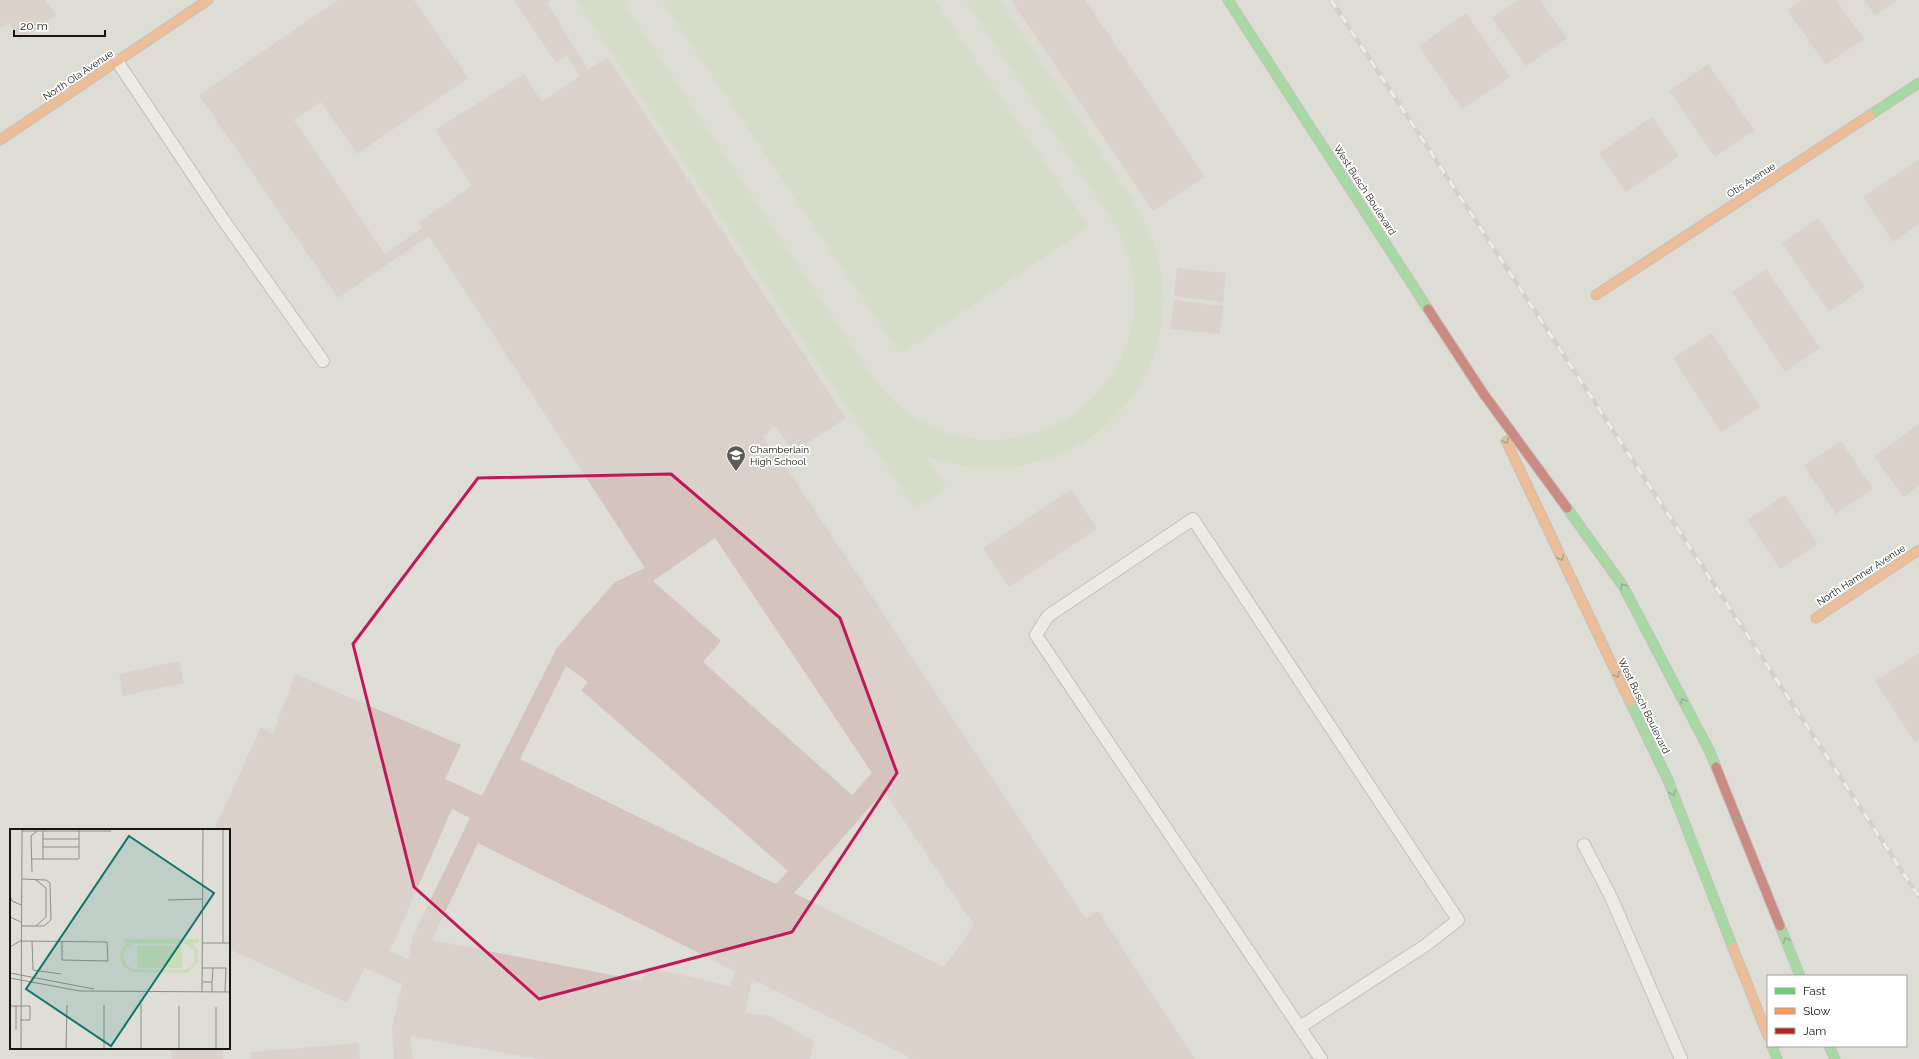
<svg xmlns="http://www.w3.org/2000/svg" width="1919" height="1059" font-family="Raleway,sans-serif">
  <rect width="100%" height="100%" fill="#deddd6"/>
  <path fill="#caddb9" d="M 576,0 L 622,0 L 872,376 C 882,388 891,400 903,409 C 977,467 1083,440 1122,356 C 1135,326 1138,290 1129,258 C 1125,244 1118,231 1110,217 L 965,0 L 1000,0 L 1134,202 C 1148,226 1159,250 1162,278 C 1178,410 1048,502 926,456 L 947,488 L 915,509 Z
    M 661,0 L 935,0 L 1089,227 L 900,354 Z"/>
  <path fill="#d5c4bd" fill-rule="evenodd" d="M 0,0 L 45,0 L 56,15 L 20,40 L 9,23 L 0,29 Z
    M 338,0 L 414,0 L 468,78 L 357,154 L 321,102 L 294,120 L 385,254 L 422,228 L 419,222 L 472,186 L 435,130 L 524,74 L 542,102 L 580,76 L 567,55 L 556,63 L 514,0 L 552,0 L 547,3 L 588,70 L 607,57 L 846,418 L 794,452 L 774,426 L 763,437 L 796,482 L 1086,919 L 1098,911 L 1195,1059 L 913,1059 L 752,979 L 745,1013 L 770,1016 L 814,1041 L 810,1059 L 537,1059 L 410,1036 L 413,1059 L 394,1059 L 392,1028 L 402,984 L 365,968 L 347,1003 L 229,949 L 229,830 L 214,830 L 261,727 L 273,734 L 295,674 L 461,745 L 445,779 L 482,796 L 557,648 L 615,582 L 645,568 L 429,236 L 338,298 L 199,95 ZM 715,538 L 872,773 L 852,795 L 703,662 L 721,641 L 653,581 ZM 566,666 L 588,682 L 581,690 L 788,871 L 776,884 L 520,759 ZM 884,791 L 974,925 L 944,967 L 794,893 ZM 452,809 L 470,818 L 413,936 L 408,959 L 390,951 ZM 478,843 L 735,971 L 730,986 L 647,967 L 642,981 L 432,940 Z
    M 1011,0 L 1085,0 L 1205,177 L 1153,211 Z
    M 1518,0 L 1540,0 L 1567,38 L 1526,66 L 1492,18 Z
    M 1801,0 L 1836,0 L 1864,39 L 1826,65 L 1787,10 Z
    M 1864,0 L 1897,0 L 1875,15 Z
    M 1466,13 L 1510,77 L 1462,109 L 1419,46 Z
    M 1708,64 L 1754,130 L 1715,157 L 1669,91 Z
    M 1652,117 L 1679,156 L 1626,192 L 1599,153 Z
    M 1919,159 L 1919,224 L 1893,242 L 1863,197 Z
    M 1818,218 L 1865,287 L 1829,312 L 1782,243 Z
    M 1177,268 L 1226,273 L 1223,302 L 1174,296 Z
    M 1766,269 L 1820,348 L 1785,372 L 1732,292 Z
    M 1174,300 L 1223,306 L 1220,334 L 1170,329 Z
    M 1712,333 L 1760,407 L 1721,432 L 1673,358 Z
    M 1919,424 L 1919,486 L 1903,497 L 1874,456 Z
    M 1841,441 L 1873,489 L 1836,514 L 1804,466 Z
    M 1071,489 L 1097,529 L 1009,587 L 983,548 Z
    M 1785,495 L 1818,544 L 1780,569 L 1747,520 Z
    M 1919,653 L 1919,739 L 1915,742 L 1875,681 Z
    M 179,661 L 184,683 L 123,696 L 119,674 Z
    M 359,1043 L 360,1059 L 251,1059 L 251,1052 Z
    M 171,1048 L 223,1048 L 223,1059 L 172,1059 Z"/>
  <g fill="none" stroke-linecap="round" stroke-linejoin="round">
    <g stroke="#9f9e99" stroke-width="14">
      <path id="lane" d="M 117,61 L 222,218 L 323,361
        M 1584,845 L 1611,897 L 1681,1059
        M 1300,1027 L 1426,945 L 1458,920 L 1193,519 L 1048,616 L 1036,635 L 1321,1059"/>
    </g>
    <g stroke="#9f9e99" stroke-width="11">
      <path id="fast" d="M 1228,0 L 1428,309
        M 1870,115 L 1919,83
        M 1567,508 L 1623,586 L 1710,752 L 1716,767
        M 1630,702 L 1668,780 L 1733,948
        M 1780,926 L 1800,976
        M 1772,1046 L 1777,1059
        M 1829,1046 L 1835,1059"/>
    </g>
    <g stroke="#9f9e99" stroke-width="11">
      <path id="slow" d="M 0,140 L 208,0
        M 1596,295 L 1870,115
        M 1506,441 L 1630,702
        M 1816,618 L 1919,550
        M 1733,948 L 1768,1036"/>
    </g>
    <g stroke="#9f9e99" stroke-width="11">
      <path id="jam" d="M 1428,309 L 1483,393 L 1567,508
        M 1716,767 L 1780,926"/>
    </g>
    <use href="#lane" stroke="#fafaf9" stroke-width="12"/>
    <use href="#fast" stroke="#63d668" stroke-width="9"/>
    <use href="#slow" stroke="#ff974d" stroke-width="9"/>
    <use href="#jam" stroke="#b3261e" stroke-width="9"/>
    <g stroke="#c0c0be" stroke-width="4.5">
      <path id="rail" d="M 1331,0 L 1919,897"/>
    </g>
    <use href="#rail" stroke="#fff" stroke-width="3" stroke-dasharray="9" stroke-linecap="butt"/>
  </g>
  <defs><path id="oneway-chevron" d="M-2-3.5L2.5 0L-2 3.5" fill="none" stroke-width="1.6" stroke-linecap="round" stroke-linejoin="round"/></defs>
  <g stroke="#407f41">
    <use href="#oneway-chevron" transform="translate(1506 441) rotate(65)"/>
    <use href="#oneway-chevron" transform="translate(1561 558) rotate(65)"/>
    <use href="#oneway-chevron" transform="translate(1623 586) rotate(-122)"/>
    <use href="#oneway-chevron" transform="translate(1617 675) rotate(64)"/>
    <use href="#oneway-chevron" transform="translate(1683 701) rotate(-118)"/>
    <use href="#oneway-chevron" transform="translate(1673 793) rotate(68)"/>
    <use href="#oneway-chevron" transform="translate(1737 819) rotate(-112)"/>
    <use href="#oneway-chevron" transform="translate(1786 940) rotate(-112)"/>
  </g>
  <path d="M0 0H1919V1059H0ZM 671,474 L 840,618 L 897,773 L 792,932 L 539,999 L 414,887 L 353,644 L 478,478 Z" fill="#deddd6" fill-opacity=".55" fill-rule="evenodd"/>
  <path fill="none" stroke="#c2185b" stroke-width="3" stroke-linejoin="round" d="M 671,474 L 840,618 L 897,773 L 792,932 L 539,999 L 414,887 L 353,644 L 478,478 Z"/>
  <defs>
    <g id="school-pin" transform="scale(1)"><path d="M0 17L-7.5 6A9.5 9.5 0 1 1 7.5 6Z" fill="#5c5b56" stroke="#fff"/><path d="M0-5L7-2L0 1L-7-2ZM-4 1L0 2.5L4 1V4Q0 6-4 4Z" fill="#fff"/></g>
  </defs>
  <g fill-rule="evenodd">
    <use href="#school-pin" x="736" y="455"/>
  </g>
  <g text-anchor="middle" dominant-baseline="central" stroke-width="3.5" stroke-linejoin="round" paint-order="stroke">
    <g font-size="10" fill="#161511" stroke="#fff">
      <text transform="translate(78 75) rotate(-34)">North Ola Avenue</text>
      <text transform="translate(1751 180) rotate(-33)">Otis Avenue</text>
      <text transform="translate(1365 190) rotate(57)">West Busch Boulevard</text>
      <text transform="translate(1861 575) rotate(-33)">North Hamner Avenue</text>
      <text transform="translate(1644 706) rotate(64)">West Busch Boulevard</text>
    </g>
    <g font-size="10" fill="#161511" stroke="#fff" text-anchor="start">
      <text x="750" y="449">Chamberlain<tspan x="750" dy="12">High School</tspan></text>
    </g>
  </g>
  <g transform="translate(10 829)">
    <rect width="220" height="220" fill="#deddd6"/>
    <path d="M 114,110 L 189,110 L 189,114 L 183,114 L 188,122 L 188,133 L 177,144 L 122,143 L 115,139 L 110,130 L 111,122 L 117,114 L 114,114 ZM 123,114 L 176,115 L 184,122 L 185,132 L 180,139 L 174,141 L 122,140 L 116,135 L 113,127 L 116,119 ZM 127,117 L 172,117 L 172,139 L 127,139 Z" fill="#caddb9" fill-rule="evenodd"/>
    <path fill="none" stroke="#8e8d87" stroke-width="1" d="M 12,2 L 101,2M 33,2 L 33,30M 33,10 L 69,10M 33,18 L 69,18M 22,30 L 69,30 L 69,2M 22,43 L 21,7 L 27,2M 26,51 L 36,59 L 36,88 L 26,97M 0,66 L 2,72 L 11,76M 158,71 L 193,70M 0,88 L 11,93M 11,97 L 34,97 L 41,91 L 40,54 L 36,51 L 12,50M 22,112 L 23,141 L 51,145M 193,114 L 220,114M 213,114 L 213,0M 0,118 L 10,112 L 97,113 L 98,132 L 52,131 L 52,113M 192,139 L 216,139 L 215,163M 0,144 L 84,160M 0,149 L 70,162 L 220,163M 192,153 L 202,153 L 202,163M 202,153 L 203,139M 192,163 L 193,0M 0,177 L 20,177 L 20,191 L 10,191M 6,177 L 6,201M 206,178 L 206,220M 11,220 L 12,0M 56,220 L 57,176M 94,220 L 94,176M 131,220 L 131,175M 169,220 L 169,177"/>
    <path fill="#0f766e" fill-opacity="0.15" stroke="#0f766e" stroke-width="2" d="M 119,7 L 204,64 L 101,217 L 16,160 Z"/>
    <rect width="220" height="220" fill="none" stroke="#161511" stroke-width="2"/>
  </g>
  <rect x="1767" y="975" width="140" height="72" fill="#ffffff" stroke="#a2a1a0"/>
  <rect x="1775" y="988" width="20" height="6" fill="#63d668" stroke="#a2a1a0"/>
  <text x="1803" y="995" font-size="12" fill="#161511">Fast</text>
  <rect x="1775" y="1008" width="20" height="6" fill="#ff974d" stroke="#a2a1a0"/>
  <text x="1803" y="1015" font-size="12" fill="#161511">Slow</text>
  <rect x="1775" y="1028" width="20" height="6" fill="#b3261e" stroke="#a2a1a0"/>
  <text x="1803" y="1035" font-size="12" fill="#161511">Jam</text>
  <path d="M14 30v6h91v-6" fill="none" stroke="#161511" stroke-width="2"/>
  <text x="20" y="30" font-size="12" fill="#161511" stroke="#ffffff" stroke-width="3" paint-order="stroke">20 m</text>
</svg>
